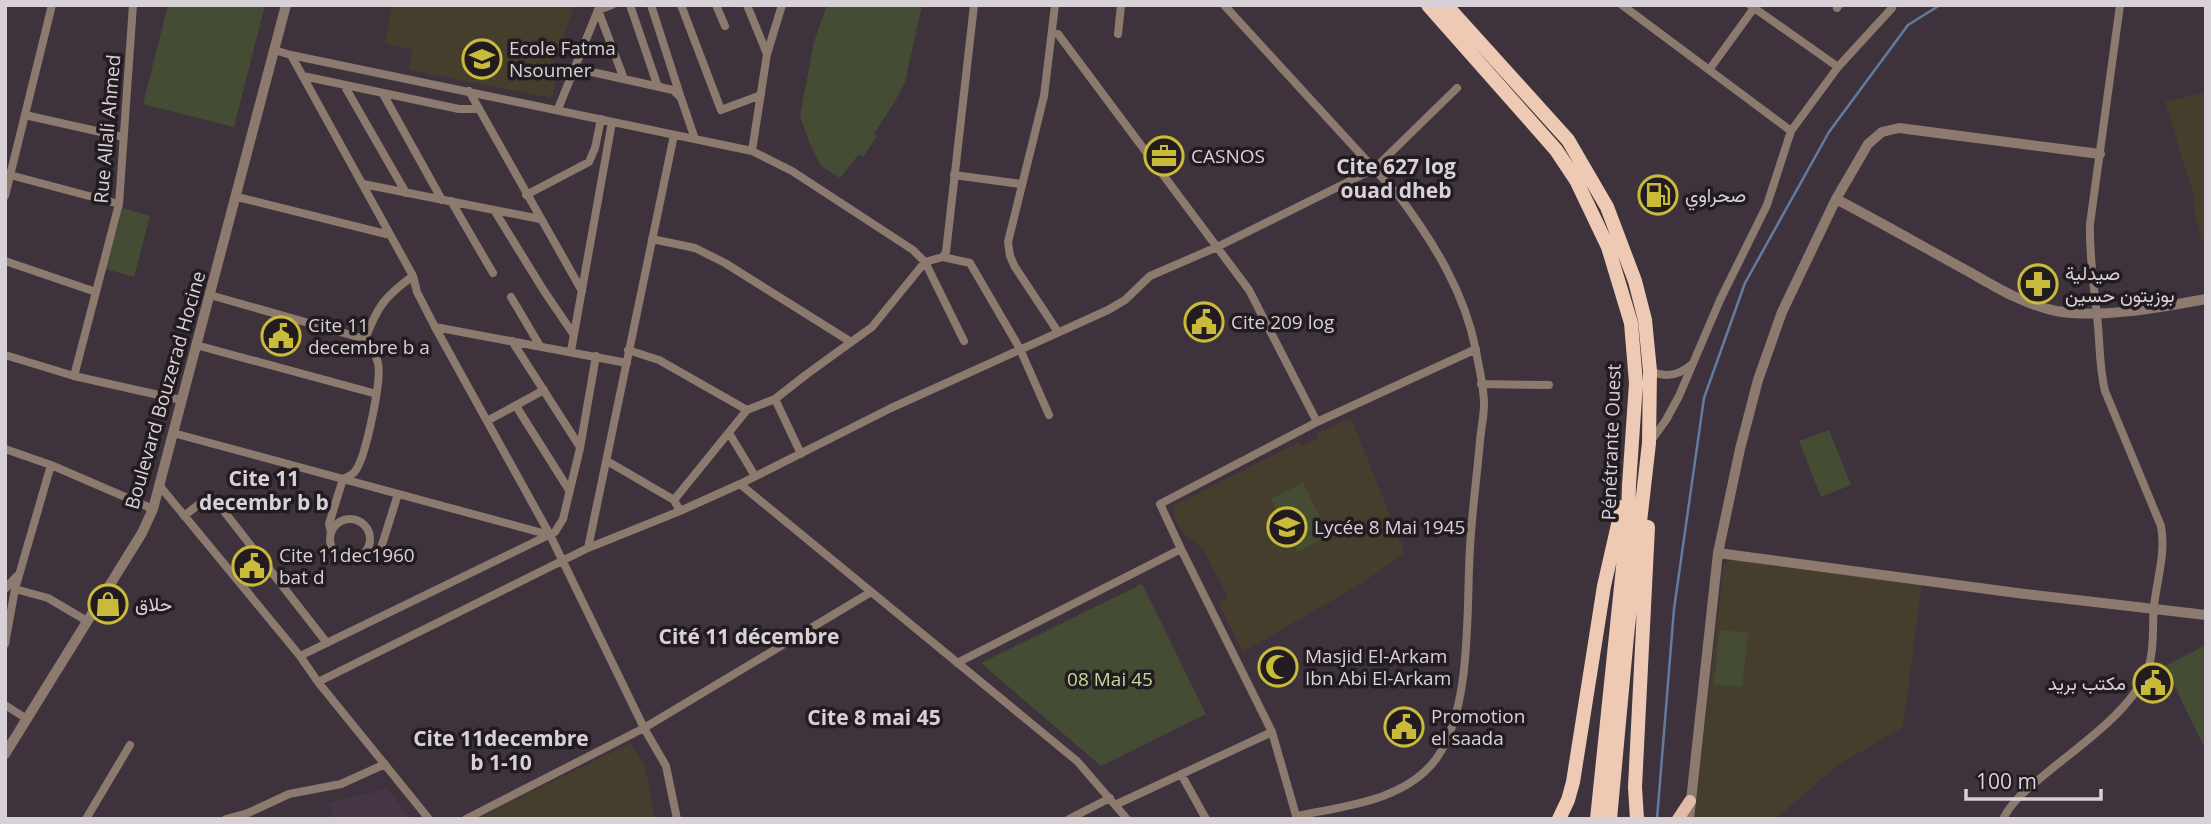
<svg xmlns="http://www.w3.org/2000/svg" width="2211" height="824" font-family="'Open Sans',Vazirmatn,sans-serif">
  <rect width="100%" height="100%" fill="#3e333d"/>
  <path fill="#473646" d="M 387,789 L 411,819 L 333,819 L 330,803 Z"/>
  <path fill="#463e2d" d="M 391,5 L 575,5 L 550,72 L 557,74 L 552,98 L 409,70 L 412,49 L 385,44 Z
    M 2206,92 L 2206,239 L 2201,240 L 2193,204 L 2194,196 L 2165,102 Z
    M 1351,418 L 1405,553 L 1362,583 L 1243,652 L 1218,603 L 1228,597 L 1202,547 L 1185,536 L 1175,518 L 1173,506 L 1299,442 L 1302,446 L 1318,438 L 1316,434 Z
    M 1731,559 L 1922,583 L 1903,727 L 1838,765 L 1775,819 L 1694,819 L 1724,565 Z
    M 631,743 L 645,767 L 655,819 L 477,819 Z"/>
  <path fill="#454c34" d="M 168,5 L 265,5 L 234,127 L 143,104 Z
    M 827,5 L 922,5 L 905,82 L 895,101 L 874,134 L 877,136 L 863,157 L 859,154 L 840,178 L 821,166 L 810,144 L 800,116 L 814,42 Z
    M 123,208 L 150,216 L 134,277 L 106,269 Z
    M 1829,430 L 1851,485 L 1821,497 L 1799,441 Z
    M 1303,483 L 1329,536 L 1297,552 L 1271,499 Z
    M 1142,584 L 1206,714 L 1101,766 L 981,663 Z
    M 1720,630 L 1748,633 L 1742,687 L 1714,684 Z
    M 2206,645 L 2206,751 L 2165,666 Z"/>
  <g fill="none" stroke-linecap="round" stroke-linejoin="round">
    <path stroke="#627c9f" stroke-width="2.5" d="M 1657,819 L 1674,609 L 1704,398 L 1745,283 L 1829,132 L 1908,25 L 1940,5"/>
    <path stroke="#8c7a6f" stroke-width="8" d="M 612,5 L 598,10 L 624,79
      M 630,5 L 658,87
      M 651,5 L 680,95
      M 681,5 L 721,110 L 761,95
      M 716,5 L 725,26
      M 747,5 L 767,54
      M 1055,5 L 1044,96 L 1008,242 L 1010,256 L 1015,267 L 1058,332
      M 1224,5 L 1399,196 C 1434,243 1465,293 1476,351 C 1479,368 1484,387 1484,404 C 1484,416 1481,429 1480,441 C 1477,476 1472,511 1470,547 C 1466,608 1473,707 1436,759 C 1405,801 1344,806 1297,816
      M 1622,5 L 1791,131
      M 1750,5 L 1838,67
      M 1837,8 L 1839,5
      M 1052,32 L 1058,34 L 1249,290 L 1317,422
      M 1118,34 L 1121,5
      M 274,50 L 291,55 L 413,276 L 417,292 L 435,327 L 550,535 L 644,728 L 666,766 L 677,819
      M 291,55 L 752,151 L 792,171 L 913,250 L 925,262 L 964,341
      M 574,68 L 673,90 L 681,98 L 695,139
      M 1709,70 L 1754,8
      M 303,76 L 459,109 L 479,109
      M 344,85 L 406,193
      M 469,91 L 582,291
      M 383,94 L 442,200
      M 558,109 L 600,5
      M 25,115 L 123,137
      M 752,151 L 767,54 L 782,5
      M 10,175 L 119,204
      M 954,175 L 1021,184
      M 363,184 L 540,219
      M 526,195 L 589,162 L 595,148 L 601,119
      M 5,196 L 52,5
      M 237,197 L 390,235
      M 451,201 L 493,273
      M 494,210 L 544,291 L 574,335
      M 652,239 L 695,248 L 725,263 L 851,342
      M 943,257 L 970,263 L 1020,349 L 1049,415
      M 5,261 L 96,292
      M 210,295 L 365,339
      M 511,297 L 540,346
      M 435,327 L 627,363
      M 512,341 L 580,447
      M 196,345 L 373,393 L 376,396
      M 628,350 L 659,360 L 747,410
      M 571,351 L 612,122
      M 5,355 L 74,376 L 181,400
      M 1650,371 C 1665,378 1678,376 1691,365
      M 74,376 L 119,204 L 133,5
      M 1481,384 L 1549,385
      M 775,399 L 801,454
      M 516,406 L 569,490
      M 487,421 L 544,390
      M 173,433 L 550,535
      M 729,433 L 755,476
      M 1651,441 L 1666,420 L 1679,396 L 1720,300 L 1767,205 L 1791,131 L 1838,67 L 1892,8 L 1893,5
      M 5,449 L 51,465 L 153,509
      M 607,461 L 674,500 L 680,511
      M 740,484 L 1077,761 L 1127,819
      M 159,485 L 300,656 L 318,682 L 429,819
      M 674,500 L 747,410 L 775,399 L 807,374 L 872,327 L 925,262 L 943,257 L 946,252 L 974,5
      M 184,516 L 203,501 L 216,501 L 327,643
      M330 539a20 20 0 1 1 40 0a20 20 0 1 1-40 0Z
      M 331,532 L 329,524 L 343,479 C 348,477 353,475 356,470 C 366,455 382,380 378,363 C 376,354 371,347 365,339 C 378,306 384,297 413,276
      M 588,548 L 674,135
      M 363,554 L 375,556 L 380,551 L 398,494
      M 5,589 L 17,576
      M 15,589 L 48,598 L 87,621
      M 5,644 L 15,589 L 51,465
      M 300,656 L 555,532 L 563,519 L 580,448 L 596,356
      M 957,663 L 1181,549
      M 318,682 L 588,548 L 680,511 L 740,484 L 891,408 L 1108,310 L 1125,300 L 1150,276 L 1217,247 L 1374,169 L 1457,88
      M 5,705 L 27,719
      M 1181,774 L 1206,819
      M 1115,805 L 1272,732
      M 86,819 L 130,745
      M 226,819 L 248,813 L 289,794 L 341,784 L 385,764
      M 466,819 L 644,728 L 871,592
      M 1069,819 L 1110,798
      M 1297,819 L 1272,732 L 1181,549 L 1160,504 L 1317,422 L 1476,349
      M 2003,819 C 2012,801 2027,789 2043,776 C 2078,746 2135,710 2149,665 C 2155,646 2152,625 2154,606 C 2157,579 2166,553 2161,526 L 2105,391 C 2099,367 2100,341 2097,316 C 2094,285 2089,255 2090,224 L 2120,5"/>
    <path stroke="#8c7a6f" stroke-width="10" d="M 1836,199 C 1882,223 1927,249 1973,274 C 1999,289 2026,305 2056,311 C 2100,319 2162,307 2206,299
      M 1718,553 L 2017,593 L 2206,615
      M 5,754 L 142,533 L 153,509 L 286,5
      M 1689,819 L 1718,553 L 1740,449 L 1758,380 L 1782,312 L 1836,199 L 1868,144 L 1882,132 L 1899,128 L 2100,154"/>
    <path stroke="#e1bba5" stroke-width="12" d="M 1678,819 L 1690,801"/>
    <path stroke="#eec9b4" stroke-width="14" d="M 1428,5 L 1556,150 L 1576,180 L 1608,247 L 1631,323 L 1636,383 L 1629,485 L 1628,519 L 1597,819
      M 1446,5 L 1568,140 L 1607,207 L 1635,281 L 1645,320 L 1650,371 L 1649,443 L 1627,636 L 1610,819
      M 1559,819 L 1568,800 L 1573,782 L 1604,586 L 1622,507
      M 1637,819 L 1635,787 L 1648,527"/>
  </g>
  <defs>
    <g id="school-ring" transform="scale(2.0125)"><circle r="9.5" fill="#221c21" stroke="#caba3a" stroke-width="1.5"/><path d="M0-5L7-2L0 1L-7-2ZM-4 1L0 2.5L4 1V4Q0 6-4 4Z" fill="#caba3a"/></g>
    <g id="office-ring" transform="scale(2.0125)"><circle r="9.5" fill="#221c21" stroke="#caba3a" stroke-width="1.5"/><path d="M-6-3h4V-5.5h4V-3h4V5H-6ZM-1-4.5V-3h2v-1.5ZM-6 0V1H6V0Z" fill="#caba3a"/></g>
    <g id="fuel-ring" transform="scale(2.0125)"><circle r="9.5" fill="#221c21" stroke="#caba3a" stroke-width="1.5"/><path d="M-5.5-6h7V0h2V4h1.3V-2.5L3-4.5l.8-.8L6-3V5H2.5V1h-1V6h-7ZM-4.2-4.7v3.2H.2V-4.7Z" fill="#caba3a"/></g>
    <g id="pharmacy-ring" transform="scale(2.0125)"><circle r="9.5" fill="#221c21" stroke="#caba3a" stroke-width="1.5"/><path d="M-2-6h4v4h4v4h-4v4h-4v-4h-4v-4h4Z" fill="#caba3a"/></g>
    <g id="civic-ring" transform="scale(2.0125)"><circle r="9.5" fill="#221c21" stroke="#caba3a" stroke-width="1.5"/><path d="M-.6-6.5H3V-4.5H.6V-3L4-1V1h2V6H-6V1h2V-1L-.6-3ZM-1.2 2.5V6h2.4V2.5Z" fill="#caba3a"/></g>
    <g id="shop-ring" transform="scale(2.0125)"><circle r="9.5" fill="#221c21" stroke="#caba3a" stroke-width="1.5"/><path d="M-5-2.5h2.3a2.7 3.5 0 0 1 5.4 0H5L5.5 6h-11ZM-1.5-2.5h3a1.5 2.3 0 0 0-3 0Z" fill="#caba3a"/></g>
    <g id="mosque-ring" transform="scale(2.0125)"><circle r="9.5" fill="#221c21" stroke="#caba3a" stroke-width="1.5"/><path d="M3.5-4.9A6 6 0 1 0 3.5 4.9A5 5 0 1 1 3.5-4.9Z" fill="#caba3a"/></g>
  </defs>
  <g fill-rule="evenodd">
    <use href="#school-ring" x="482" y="59"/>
    <use href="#office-ring" x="1164" y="156"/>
    <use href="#fuel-ring" x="1658" y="195"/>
    <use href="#pharmacy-ring" x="2038" y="284"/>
    <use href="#civic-ring" x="1204" y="322"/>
    <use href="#civic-ring" x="281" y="336"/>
    <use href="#school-ring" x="1287" y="527"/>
    <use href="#civic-ring" x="252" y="566"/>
    <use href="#shop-ring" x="108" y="604"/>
    <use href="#mosque-ring" x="1278" y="667"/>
    <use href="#civic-ring" x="2153" y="683"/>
    <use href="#civic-ring" x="1404" y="727"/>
  </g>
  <g text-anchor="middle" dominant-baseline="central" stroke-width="7" stroke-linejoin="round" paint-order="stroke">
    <g font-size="19" fill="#d8d1d8" stroke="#221c21" text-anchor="start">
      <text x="509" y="48">Ecole Fatma<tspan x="509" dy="22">Nsoumer</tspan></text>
      <text x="1191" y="156">CASNOS</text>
      <text x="1685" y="195">صحراوي</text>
      <text x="2065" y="273">صيدلية<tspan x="2065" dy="22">بوزيتون حسين</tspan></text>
      <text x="1231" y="322">Cite 209 log</text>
      <text x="308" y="325">Cite 11<tspan x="308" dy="22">decembre b a</tspan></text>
      <text x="1314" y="527">Lycée 8 Mai 1945</text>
      <text x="279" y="555">Cite 11dec1960<tspan x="279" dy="22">bat d</tspan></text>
      <text x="135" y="604">حلاق</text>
      <text x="1305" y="656">Masjid El-Arkam<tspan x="1305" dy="22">Ibn Abi El-Arkam</tspan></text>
      <text x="2126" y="683" text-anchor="end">مكتب بريد</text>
      <text x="1431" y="716">Promotion<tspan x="1431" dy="22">el saada</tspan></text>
    </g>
    <g font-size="19" fill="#d8d1d8" stroke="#221c21">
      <text transform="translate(107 129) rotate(-85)">Rue Allali Ahmed</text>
      <text transform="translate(165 390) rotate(-74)">Boulevard Bouzerad Hocine</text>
      <text transform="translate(1611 442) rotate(-88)">Pénétrante Ouest</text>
    </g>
    <g font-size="19" fill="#c3d995" stroke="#221c21">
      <text x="1110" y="679">08 Mai 45</text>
    </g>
    <g font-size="21" font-weight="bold" fill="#d8d1d8" stroke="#221c21">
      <text x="1396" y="166">Cite 627 log<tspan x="1396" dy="24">ouad dheb</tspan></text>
      <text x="264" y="478">Cite 11<tspan x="264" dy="24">decembr b b</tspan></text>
      <text x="749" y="636">Cité 11 décembre</text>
      <text x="874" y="717">Cite 8 mai 45</text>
      <text x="501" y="738">Cite 11decembre<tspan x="501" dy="24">b 1-10</tspan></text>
    </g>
  </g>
  <rect width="2211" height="824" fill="none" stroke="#d8d1d8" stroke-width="14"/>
  <path d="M1966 789v10h135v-10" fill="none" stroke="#d8d1d8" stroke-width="3.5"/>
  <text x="1976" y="789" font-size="21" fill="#d8d1d8" stroke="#221c21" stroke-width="5" paint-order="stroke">100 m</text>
</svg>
